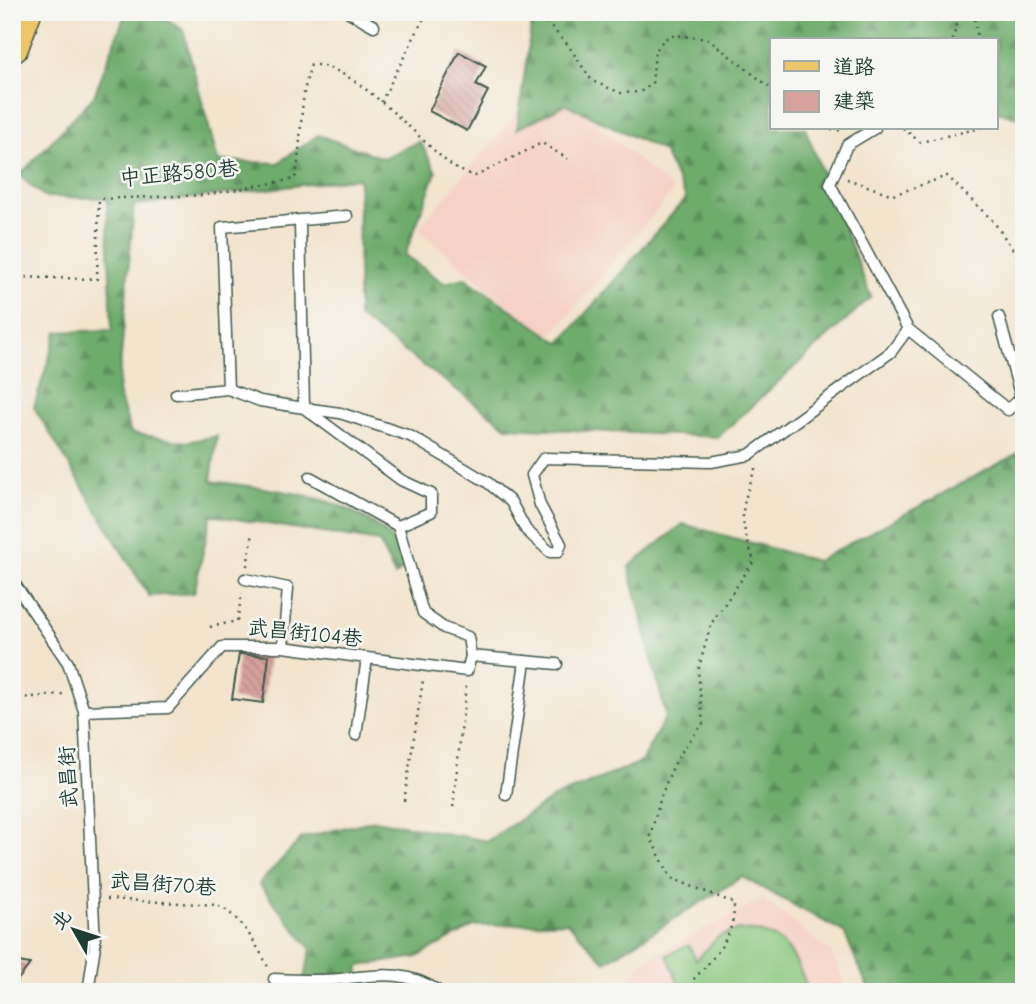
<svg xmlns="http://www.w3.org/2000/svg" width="1036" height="1004" font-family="'Comic Neue','LXGW WenKai TC',sans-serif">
  <defs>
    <pattern id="forest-firs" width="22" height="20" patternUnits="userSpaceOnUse" patternTransform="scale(1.75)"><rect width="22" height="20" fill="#6eac6c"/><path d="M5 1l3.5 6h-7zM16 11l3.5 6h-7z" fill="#5a8d5a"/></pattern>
    <pattern id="building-back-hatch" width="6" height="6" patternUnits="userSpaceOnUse" patternTransform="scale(1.75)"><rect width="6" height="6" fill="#d7a29c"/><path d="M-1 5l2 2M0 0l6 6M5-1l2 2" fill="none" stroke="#ae8580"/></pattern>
  </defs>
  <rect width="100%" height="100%" fill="#f6f6f2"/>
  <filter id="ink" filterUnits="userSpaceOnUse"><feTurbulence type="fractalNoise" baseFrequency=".0143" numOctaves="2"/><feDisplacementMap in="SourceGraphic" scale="14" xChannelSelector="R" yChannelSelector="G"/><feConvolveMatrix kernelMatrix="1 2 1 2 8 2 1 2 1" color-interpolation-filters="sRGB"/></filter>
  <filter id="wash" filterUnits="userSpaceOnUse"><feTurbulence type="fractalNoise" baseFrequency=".00686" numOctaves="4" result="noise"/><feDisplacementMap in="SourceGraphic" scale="28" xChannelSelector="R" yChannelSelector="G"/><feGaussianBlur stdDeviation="1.57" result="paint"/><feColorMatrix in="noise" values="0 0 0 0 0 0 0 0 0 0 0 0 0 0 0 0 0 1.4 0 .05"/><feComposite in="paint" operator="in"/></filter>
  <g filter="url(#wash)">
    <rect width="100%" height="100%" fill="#f2e4cd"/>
    <path fill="#f6d1c5" d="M 544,80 L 674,190 L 548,339 L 418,229 Z
      M 763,899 L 831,952 L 849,992 L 619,992 L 645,960 Z"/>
    <path fill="#89c77d" stroke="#548258" stroke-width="2" d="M 737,930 C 786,930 793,952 809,992 L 682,992 L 667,955 L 689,945 L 696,960 L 718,937 Z"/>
    <path fill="url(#forest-firs)" stroke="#467450" stroke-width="2" d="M 126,12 L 157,12 L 183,30 L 218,161 L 278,163 L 318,135 L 383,158 L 420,141 L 436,172 L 405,255 L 444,283 L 465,278 L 560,343 L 686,198 L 663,151 L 566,104 L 517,129 L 533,12 L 1024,12 L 1024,125 L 1019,118 L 996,111 L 996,40 L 772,40 L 772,128 L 805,128 L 871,297 L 718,437 L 507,427 L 358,317 L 359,178 L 134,205 L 118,392 L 131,433 L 186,442 L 217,436 L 211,481 C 273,490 342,492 390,537 C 398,544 403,556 408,565 L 395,576 L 379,542 L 211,515 L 194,593 L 149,596 L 34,407 L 57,332 L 112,330 L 107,198 L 45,197 L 19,176 L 94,96 Z
      M 1024,450 L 1024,992 L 870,992 L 844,932 L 742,877 L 605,962 L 567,922 L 474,926 L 417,957 L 359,966 L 358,992 L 281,992 L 302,987 L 311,949 L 259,884 L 302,838 L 375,820 L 487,841 L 553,798 L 641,762 L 666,716 L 629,567 L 683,524 L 817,561 Z"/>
    <g id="blocks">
      <path fill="url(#building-back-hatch)" d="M 459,52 L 486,66 L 476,85 L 488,91 L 467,131 L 429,111 Z
        M 239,654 L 269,656 L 263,703 L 232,699 Z
        M 12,961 L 30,964 L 12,987 Z"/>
    </g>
  </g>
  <g filter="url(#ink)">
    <use href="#blocks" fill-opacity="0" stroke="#3f564b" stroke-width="2"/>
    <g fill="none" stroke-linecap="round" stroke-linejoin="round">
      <g stroke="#3f564b" stroke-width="13">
        <path id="service" d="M 349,12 L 374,26
          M 875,128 L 847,145 L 830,184 L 908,329
          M 300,223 L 304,408 L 340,413 L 410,436 L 487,482 L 511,502 L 526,530 L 550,552 L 558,552 L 561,544 L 540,505 L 532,475 L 544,458 L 711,462 L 749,455 L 891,352 L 908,329 L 1008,410 L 1021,398 L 999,317
          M 228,389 L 222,227 L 347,216
          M 310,477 L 398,526
          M 245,579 L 288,588 L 283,647
          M 12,580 L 68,663 L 84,711 L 95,945 L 88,992
          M 471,656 L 557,664
          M 84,711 L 168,708 L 222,647 L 283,647 L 467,671 L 471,656 L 468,637 L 444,628 L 423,613 L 398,526 L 431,512 L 431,494 L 401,480 L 304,408 L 260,401 L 228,389 L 176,394
          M 356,735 L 367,658
          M 506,795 L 525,661
          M 274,979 C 296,980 318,981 340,979 C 378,975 406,969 440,992"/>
      </g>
      <g stroke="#3f564b" stroke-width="35">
        <path id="primary" d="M 12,47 L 25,12"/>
      </g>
      <path stroke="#3f564b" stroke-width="2.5" stroke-dasharray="2 5" stroke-linecap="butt" d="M 537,12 L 568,45 L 592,81 L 621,93 L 640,92 L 652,84 L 655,52 L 664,39 L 675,35 L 708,39 L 772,89
        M 974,12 L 978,40
        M 953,40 L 959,12
        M 381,102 L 427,12
        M 824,128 L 843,131
        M 903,128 L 920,142 L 981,128
        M 847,179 L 893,195 L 947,176 L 993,221 L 1024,265
        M 12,277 L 97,279 L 99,199 L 205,195 L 295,179 C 303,141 298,102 311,65 C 351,61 419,140 451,165 C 458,171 468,173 476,176 L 542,143 L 568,159
        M 247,566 L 253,533
        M 210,627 L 237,621 L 242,593
        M 12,699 L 64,694
        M 404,801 L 423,680
        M 453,807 L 466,685
        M 107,899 L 217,905 C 240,915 257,945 268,967
        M 696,992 L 692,981 C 714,957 735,938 734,903 L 671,878 L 650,837 C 661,794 671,757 703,725 L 698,671 L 711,624 L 754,561 C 738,514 740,513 756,466"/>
      <use href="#service" stroke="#fff" stroke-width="10"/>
      <use href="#primary" stroke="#eec569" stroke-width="32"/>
    </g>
  </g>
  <g text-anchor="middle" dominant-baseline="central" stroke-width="5" stroke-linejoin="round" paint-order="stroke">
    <g font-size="21" fill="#1f3d34" stroke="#f6f6f2">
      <text transform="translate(179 173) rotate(-5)">中正路580巷</text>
      <text transform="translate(305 633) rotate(6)">武昌街104巷</text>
      <text transform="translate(68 777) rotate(-93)">武昌街</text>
      <text transform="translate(163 884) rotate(4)">武昌街70巷</text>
    </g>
  </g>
  <rect width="1036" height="1004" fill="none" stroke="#f6f6f2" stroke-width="42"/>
  <rect x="770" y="38" width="228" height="91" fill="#f6f6f2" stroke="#a0aca6" stroke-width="2"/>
  <rect x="784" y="61" width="35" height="10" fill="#eec569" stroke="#a0aca6" stroke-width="2"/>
  <text x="833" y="74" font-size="21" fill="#1f3d34">道路</text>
  <rect x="784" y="91" width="35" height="21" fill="#d7a29c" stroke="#a0aca6" stroke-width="2"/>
  <text x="833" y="108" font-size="21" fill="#1f3d34">建築</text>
  <g transform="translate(74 930) rotate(309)" stroke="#f6f6f2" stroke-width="5" paint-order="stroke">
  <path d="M0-5L12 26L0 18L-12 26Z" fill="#1f3d34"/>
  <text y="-10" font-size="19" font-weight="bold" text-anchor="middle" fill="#1f3d34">北</text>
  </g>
</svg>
